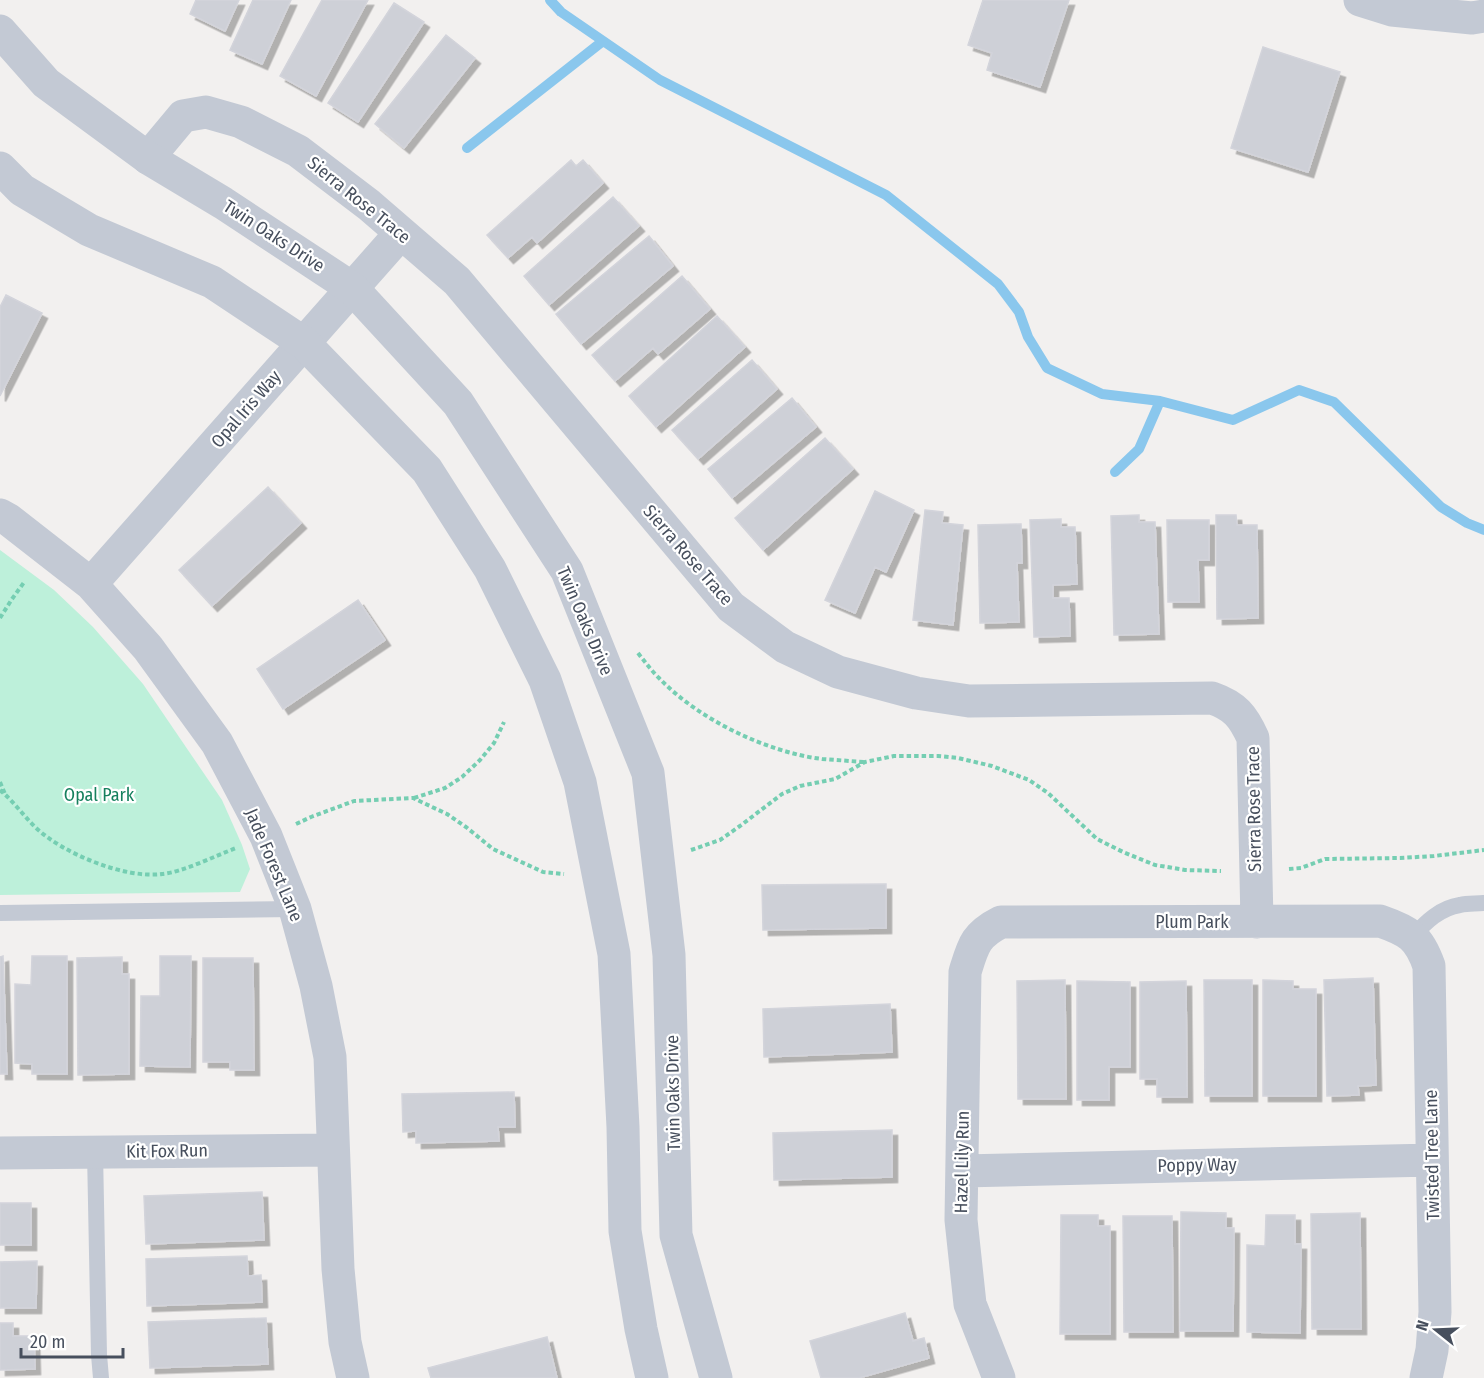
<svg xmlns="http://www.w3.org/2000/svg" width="1484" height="1378" font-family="'Fira Sans Condensed',sans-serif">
  <defs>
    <filter id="shadow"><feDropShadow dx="5.5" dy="5.5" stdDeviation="0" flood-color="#0004"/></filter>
  </defs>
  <rect width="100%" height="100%" fill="#f2f0ef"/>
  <path fill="#bdf0da" d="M 0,550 L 54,590 L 93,627 L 143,684 L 222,800 L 242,845 L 250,869 L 240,892 L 0,895 Z"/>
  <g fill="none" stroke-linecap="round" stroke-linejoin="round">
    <path stroke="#8ac7ed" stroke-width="10" d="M 550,0 L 561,12 L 660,80 L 886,195 L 998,284 L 1019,312 L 1028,337 L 1047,368 L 1102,394 L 1160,401 L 1233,420 L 1299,390 L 1334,402 L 1441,507 L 1467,523 L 1484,530
      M 467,148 L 603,41
      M 1115,472 L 1139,449 L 1160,401"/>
  </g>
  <path fill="#ced0d7" stroke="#d3d4db" stroke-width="1.5" filter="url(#shadow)" d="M 196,0 L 239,0 L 225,31 L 190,14 Z
    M 253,0 L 291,0 L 262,64 L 230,50 Z
    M 322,0 L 368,0 L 316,96 L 280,76 Z
    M 983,0 L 1069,0 L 1040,87 L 987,70 L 992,53 L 968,45 Z
    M 394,3 L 424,22 L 358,122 L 328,103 Z
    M 446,35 L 475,58 L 404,148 L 375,124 Z
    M 1263,47 L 1340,72 L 1308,172 L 1231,148 Z
    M 571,160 L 576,166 L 583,160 L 603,183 L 537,243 L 532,237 L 508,258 L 487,235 Z
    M 613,197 L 639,226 L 549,305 L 524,276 Z
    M 649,236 L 673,266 L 581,344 L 556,314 Z
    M 682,276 L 710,309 L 658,354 L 653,348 L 615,381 L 592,355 Z
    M 6,295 L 42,313 L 0,396 L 0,307 Z
    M 717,316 L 745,347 L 656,427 L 629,396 Z
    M 752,360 L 777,389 L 698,459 L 672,430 Z
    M 792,398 L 816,427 L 732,498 L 708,469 Z
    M 825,438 L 853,469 L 763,550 L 735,518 Z
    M 268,487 L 301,523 L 212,606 L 179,570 Z
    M 875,491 L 914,510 L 886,572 L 875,567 L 855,613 L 825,600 Z
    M 925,510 L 943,512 L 942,523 L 963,525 L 953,625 L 913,620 Z
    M 1139,515 L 1139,522 L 1155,522 L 1159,634 L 1114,635 L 1111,516 Z
    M 1216,515 L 1236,515 L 1237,525 L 1257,525 L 1258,618 L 1217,619 Z
    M 1061,519 L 1061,527 L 1075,527 L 1077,584 L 1053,585 L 1053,598 L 1069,598 L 1070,636 L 1034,637 L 1030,520 Z
    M 1167,520 L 1209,520 L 1209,560 L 1198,560 L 1199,602 L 1168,602 Z
    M 1021,524 L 1022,563 L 1017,563 L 1019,622 L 980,623 L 978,525 Z
    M 358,600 L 385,640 L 283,709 L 257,669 Z
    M 886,884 L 886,928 L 763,930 L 762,885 Z
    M 3,956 L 7,1074 L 0,1074 L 0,957 Z
    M 32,956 L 67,956 L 67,1074 L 32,1074 L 32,1064 L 15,1063 L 15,984 L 31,985 Z
    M 160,956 L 191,956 L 190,1067 L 140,1066 L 141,996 L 160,996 Z
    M 122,957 L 122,974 L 129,974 L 129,1074 L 78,1075 L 77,958 Z
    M 203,958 L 253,958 L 254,1070 L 230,1070 L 230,1062 L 203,1062 Z
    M 1373,978 L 1376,1085 L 1358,1086 L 1359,1095 L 1327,1096 L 1324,980 Z
    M 1065,980 L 1066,1099 L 1018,1099 L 1017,981 Z
    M 1204,980 L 1252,980 L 1252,1096 L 1205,1096 Z
    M 1263,980 L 1293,981 L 1293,989 L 1316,989 L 1316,1096 L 1263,1096 Z
    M 1077,981 L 1130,982 L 1130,1067 L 1109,1067 L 1109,1100 L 1077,1100 Z
    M 1186,981 L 1187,1097 L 1157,1097 L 1157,1079 L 1140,1079 L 1140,982 Z
    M 890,1004 L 892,1052 L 764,1057 L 763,1009 Z
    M 514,1092 L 515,1127 L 498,1127 L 499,1141 L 416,1143 L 416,1131 L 403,1132 L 402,1094 Z
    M 892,1130 L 892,1177 L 774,1180 L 773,1133 Z
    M 262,1192 L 264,1240 L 146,1244 L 144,1196 Z
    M 0,1203 L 31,1203 L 31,1245 L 0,1245 Z
    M 1181,1212 L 1226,1213 L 1226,1228 L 1234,1228 L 1233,1331 L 1180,1331 Z
    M 1360,1213 L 1361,1329 L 1312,1329 L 1311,1214 Z
    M 1061,1215 L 1098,1215 L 1098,1226 L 1110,1226 L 1110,1334 L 1060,1334 Z
    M 1266,1215 L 1295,1215 L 1295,1244 L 1301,1244 L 1300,1333 L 1247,1332 L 1247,1245 L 1265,1246 Z
    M 1123,1216 L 1172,1216 L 1173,1332 L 1124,1332 Z
    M 247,1256 L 248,1276 L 261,1275 L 262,1302 L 147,1306 L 146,1259 Z
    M 37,1261 L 36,1308 L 0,1308 L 0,1262 Z
    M 905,1313 L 913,1341 L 924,1338 L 929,1358 L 859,1378 L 821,1378 L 810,1341 Z
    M 266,1318 L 268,1364 L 150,1368 L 148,1322 Z
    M 0,1323 L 13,1323 L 13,1336 L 34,1336 L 35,1369 L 0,1370 Z
    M 547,1337 L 557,1378 L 431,1378 L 428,1368 Z"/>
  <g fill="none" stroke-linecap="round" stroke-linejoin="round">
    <path stroke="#75ceb2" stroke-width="4" stroke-dasharray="4.5 3" stroke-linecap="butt" d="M 0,618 L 12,599 L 25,581
      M 638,653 C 645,662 651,670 659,678 C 698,719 766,752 822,759 C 836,760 850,761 864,762
      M 0,782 L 5,794
      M 0,790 C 13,801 23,815 35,827 C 62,853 124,879 162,874 C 183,872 215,856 236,848
      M 414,798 L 445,788 L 462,777 L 480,760 L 494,743 L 504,722
      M 296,824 L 311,817 L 354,801 L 413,798 L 447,814 L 466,827 L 493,849 L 543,872 L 564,874
      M 691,850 L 720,840 L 740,826 L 782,794 L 800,786 L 835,779 L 865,762 L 894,756 L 938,756 L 958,758 L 992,766 L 1029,780 L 1048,793 L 1097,839 L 1123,852 L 1155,865 L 1185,870 L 1221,871
      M 1289,869 L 1301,868 L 1325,859 L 1400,858 L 1434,856 L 1484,850"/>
    <path stroke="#c3c9d4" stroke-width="16" d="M 0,913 L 295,909
      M 1413,936 C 1426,922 1440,908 1460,905 C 1468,903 1476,904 1484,903
      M 95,1152 L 99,1355 L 101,1378"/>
    <path stroke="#c3c9d4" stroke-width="33" d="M 1360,0 L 1392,10 L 1472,18 L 1484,16
      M 148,158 L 183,116 L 206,112 L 241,122 L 298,151 L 369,205 L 457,281 L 731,607 L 785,647 L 838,672 L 916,693 L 969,701 L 1212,698 C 1235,706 1243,716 1253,738 L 1257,922
      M 0,515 L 9,520 L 91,584 L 148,648 L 217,743 L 266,836 L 295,909 L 316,986 L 330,1057 L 338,1269 L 345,1342 L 353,1378
      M 91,584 L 401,233
      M 0,1153 L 333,1150
      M 962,1171 L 1432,1160
      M 999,1378 L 970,1304 L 961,1220 L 965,972 C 973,946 975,935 1001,922 L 1380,921 C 1409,931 1419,937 1429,966 L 1435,1312 L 1432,1350 L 1426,1378"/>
    <path stroke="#c3c9d4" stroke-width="33" d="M 0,31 L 46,83 L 148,158 L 223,203 L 352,288 L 458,403 L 567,571 L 648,773 L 669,955 L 676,1235 L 716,1378
      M 0,168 L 22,190 L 89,230 L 212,282 L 304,343 L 427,470 L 490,569 L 545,680 L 580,782 L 614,954 L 623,1127 L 625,1231 L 641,1329 L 652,1378"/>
  </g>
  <g text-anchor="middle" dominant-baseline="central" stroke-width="4.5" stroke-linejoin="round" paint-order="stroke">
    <g font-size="18" fill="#474f5d" stroke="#fff">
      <text transform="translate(359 200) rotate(39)">Sierra Rose Trace</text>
      <text transform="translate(274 236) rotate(33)">Twin Oaks Drive</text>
      <text transform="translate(246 409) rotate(-49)">Opal Iris Way</text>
      <text transform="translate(688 555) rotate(49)">Sierra Rose Trace</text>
      <text transform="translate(585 621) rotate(67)">Twin Oaks Drive</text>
      <text transform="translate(1254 809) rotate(-91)">Sierra Rose Trace</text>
      <text transform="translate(274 865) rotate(67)">Jade Forest Lane</text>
      <text x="1192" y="922">Plum Park</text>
      <text transform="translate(673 1093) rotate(-91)">Twin Oaks Drive</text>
      <text transform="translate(167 1151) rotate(-1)">Kit Fox Run</text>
      <text transform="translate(1432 1155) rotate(-91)">Twisted Tree Lane</text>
      <text transform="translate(962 1162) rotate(-89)">Hazel Lily Run</text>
      <text transform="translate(1197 1165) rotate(-1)">Poppy Way</text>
    </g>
    <g font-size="18" fill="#16805e" stroke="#fff">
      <text x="99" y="795">Opal Park</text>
    </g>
  </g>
  <g transform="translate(1436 1330) rotate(288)" stroke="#ffffff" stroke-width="4.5" paint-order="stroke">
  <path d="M0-4.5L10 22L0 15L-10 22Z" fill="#474f5d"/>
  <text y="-9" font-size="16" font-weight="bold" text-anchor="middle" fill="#474f5d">N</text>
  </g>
  <path d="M21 1348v9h102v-9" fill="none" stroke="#474f5d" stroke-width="3"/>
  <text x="30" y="1348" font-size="18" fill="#474f5d" stroke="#ffffff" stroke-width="4.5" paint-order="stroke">20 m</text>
</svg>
